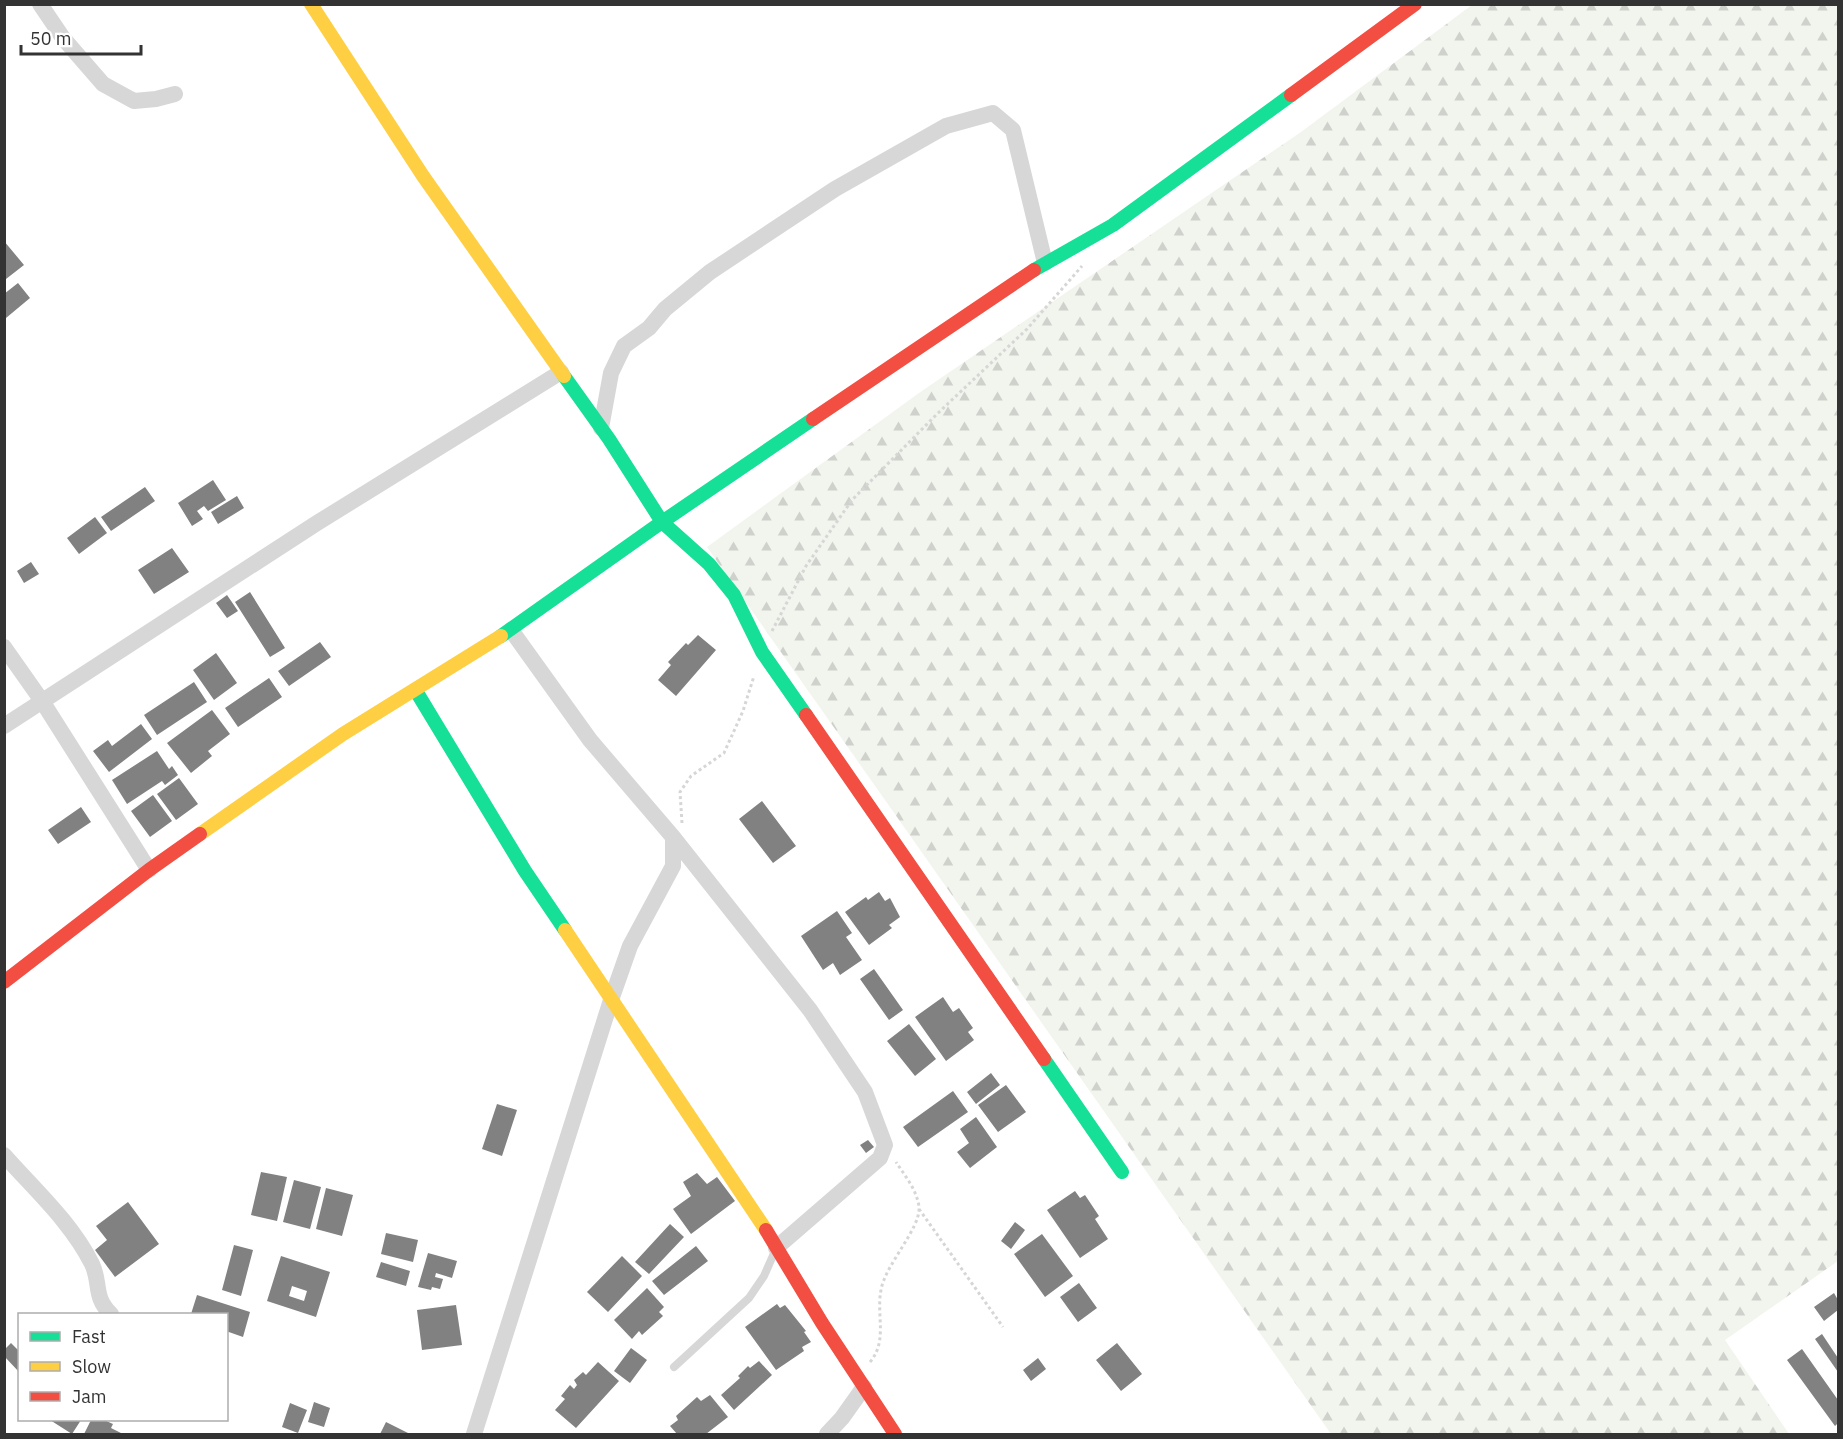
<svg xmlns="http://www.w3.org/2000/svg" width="1843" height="1439" font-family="'IBM Plex Sans',sans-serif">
  <defs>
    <pattern id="forest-firs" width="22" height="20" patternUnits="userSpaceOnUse" patternTransform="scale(1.5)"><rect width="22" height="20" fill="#f1f5ed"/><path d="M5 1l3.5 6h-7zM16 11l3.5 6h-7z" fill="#cfd2cc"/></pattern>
  </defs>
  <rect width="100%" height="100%" fill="#fff"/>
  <path fill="url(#forest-firs)" d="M 1472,5 L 1838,5 L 1838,1261 L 1725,1340 L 1789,1434 L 1331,1434 L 707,547 L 919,393 L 1301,132 Z"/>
  <path fill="#818181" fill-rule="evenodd" d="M 4,241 L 24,265 L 6,279 L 4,278 Z
    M 18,283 L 30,298 L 6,318 L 4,294 Z
    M 213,480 L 226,500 L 208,511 L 204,506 L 197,511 L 203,519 L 192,526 L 178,503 Z
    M 145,487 L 155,501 L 111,531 L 101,517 Z
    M 237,496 L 244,508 L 218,524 L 211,512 Z
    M 95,517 L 107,533 L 79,554 L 67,538 Z
    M 172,548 L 189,572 L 154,594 L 138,570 Z
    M 31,562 L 39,574 L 24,583 L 17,571 Z
    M 250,592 L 285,648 L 270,657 L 235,602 Z
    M 227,595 L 238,611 L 227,618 L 216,603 Z
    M 698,635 L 716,650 L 676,696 L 658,680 L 671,665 L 668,662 L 686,643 L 688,645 Z
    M 320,642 L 331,657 L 289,686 L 278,671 Z
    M 216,653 L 237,683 L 214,700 L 193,670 Z
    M 269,678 L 282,697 L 238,727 L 225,708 Z
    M 194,682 L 207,702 L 157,735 L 144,715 Z
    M 212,710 L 230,734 L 208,751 L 212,756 L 191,773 L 167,743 Z
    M 141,724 L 152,739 L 109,772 L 93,751 L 108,740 L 112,746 Z
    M 157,751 L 169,769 L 172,766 L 178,775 L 165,785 L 162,781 L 127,804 L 112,780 Z
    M 179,778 L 198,804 L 176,820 L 157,794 Z
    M 153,795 L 172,821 L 150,837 L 131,811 Z
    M 762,801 L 796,846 L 773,863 L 739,819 Z
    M 81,807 L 91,822 L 58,844 L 48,830 Z
    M 879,892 L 885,901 L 890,898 L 900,917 L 889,925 L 892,928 L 869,945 L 845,912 L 866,897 L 868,900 Z
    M 837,911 L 852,933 L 846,937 L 862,960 L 840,975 L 833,963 L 823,970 L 801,936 Z
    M 874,969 L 903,1010 L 889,1020 L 860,979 Z
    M 943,997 L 953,1012 L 959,1008 L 973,1028 L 968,1032 L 974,1040 L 946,1061 L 915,1017 Z
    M 909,1024 L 936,1059 L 915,1076 L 887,1041 Z
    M 991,1073 L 1000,1085 L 976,1104 L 967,1092 Z
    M 1006,1085 L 1026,1112 L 998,1132 L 978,1105 Z
    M 953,1091 L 968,1112 L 918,1147 L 903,1127 Z
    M 497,1104 L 517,1110 L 502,1156 L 482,1149 Z
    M 976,1117 L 997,1147 L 970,1168 L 957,1152 L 969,1143 L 960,1129 Z
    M 868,1140 L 874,1147 L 866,1153 L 860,1145 Z
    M 261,1172 L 287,1177 L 277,1221 L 251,1215 Z
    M 697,1173 L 707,1184 L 717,1177 L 735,1201 L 691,1234 L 673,1209 L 691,1196 L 683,1182 Z
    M 294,1180 L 321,1187 L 310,1229 L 283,1222 Z
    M 326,1188 L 353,1195 L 342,1236 L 316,1229 Z
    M 1075,1191 L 1080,1198 L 1085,1195 L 1099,1216 L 1095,1219 L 1108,1239 L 1080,1258 L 1047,1210 Z
    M 128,1202 L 159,1244 L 115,1277 L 95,1250 L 107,1240 L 96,1226 Z
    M 1015,1222 L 1025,1230 L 1011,1249 L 1001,1241 Z
    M 670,1224 L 684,1237 L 649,1274 L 635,1262 Z
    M 386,1233 L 418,1240 L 413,1262 L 381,1254 Z
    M 1042,1234 L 1073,1276 L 1045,1297 L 1014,1254 Z
    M 234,1245 L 253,1250 L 241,1296 L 222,1290 Z
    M 696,1246 L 708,1261 L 664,1295 L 652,1281 Z
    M 428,1253 L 457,1261 L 452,1278 L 436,1273 L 435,1277 L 443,1279 L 440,1289 L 432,1287 L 431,1290 L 418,1287 Z
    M 281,1256 L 330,1272 L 316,1317 L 267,1301 ZM 292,1286 L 307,1291 L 304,1301 L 289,1296 Z
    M 622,1256 L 642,1276 L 608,1312 L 587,1292 Z
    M 381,1262 L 410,1271 L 406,1286 L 376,1277 Z
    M 1079,1283 L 1097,1308 L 1078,1322 L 1060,1297 Z
    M 647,1288 L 664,1307 L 659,1312 L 663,1316 L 642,1335 L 639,1331 L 632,1339 L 614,1320 Z
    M 1834,1293 L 1838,1300 L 1838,1310 L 1824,1321 L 1814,1307 Z
    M 197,1295 L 250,1312 L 243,1337 L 226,1331 L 226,1314 L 191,1314 Z
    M 777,1304 L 780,1308 L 785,1305 L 806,1331 L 804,1332 L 811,1342 L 802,1347 L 804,1351 L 776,1370 L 745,1327 Z
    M 456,1305 L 462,1345 L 422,1350 L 417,1310 Z
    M 1822,1334 L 1838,1358 L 1838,1372 L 1815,1339 Z
    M 11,1343 L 20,1352 L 20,1373 L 4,1356 L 4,1350 Z
    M 1117,1343 L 1142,1374 L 1121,1391 L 1096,1360 Z
    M 631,1348 L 647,1360 L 630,1383 L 614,1371 Z
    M 1802,1349 L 1838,1400 L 1838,1423 L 1835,1426 L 1787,1360 Z
    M 1038,1358 L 1046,1369 L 1031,1381 L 1023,1370 Z
    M 759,1361 L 772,1375 L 734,1410 L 721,1395 L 740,1378 L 738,1376 L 748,1366 L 750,1368 Z
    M 598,1362 L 619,1381 L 576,1428 L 555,1410 L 565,1399 L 561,1396 L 570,1385 L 574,1389 L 577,1385 L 574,1380 L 583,1372 L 586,1375 Z
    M 710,1395 L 728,1417 L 706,1434 L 677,1434 L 670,1426 L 678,1420 L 676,1416 L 697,1397 L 701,1401 Z
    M 314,1402 L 330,1408 L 324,1427 L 308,1422 Z
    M 290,1403 L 307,1410 L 298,1433 L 282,1427 Z
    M 50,1420 L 81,1420 L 72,1434 Z
    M 91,1420 L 104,1420 L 113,1424 L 111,1428 L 123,1434 L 84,1434 Z
    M 386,1422 L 408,1433 L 407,1434 L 380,1434 Z"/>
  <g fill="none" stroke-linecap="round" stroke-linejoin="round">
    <path stroke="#d6d6d6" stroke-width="3" stroke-dasharray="3 3" stroke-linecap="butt" d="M 772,631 L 806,566 L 852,500 L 937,414 L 1027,329 L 1082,266
      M 682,823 L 680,792 L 691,776 L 724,753 L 743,711 L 754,676
      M 919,1209 L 1003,1327
      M 870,1362 C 888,1341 876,1315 881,1290 C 885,1265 921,1228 919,1207 C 917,1190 905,1176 896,1162"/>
    <path stroke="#d7d7d7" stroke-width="8" d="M 674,1367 L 749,1298 L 764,1276 L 775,1251"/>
    <path stroke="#d7d7d7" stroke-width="16" d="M 40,4 L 63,38 L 103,84 L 134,101 L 156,99 L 175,94
      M 601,428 L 611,373 L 624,346 L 649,328 L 665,309 L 710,272 L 835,189 L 946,126 L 993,113 L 1013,130 L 1045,263
      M 511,630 L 590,740 L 673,837 L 810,1010 L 865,1092 L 885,1145 L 880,1158 L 776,1248
      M 4,647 L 42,701 L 149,870
      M 4,726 L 317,523 L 561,372
      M 4,1155 C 35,1190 71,1222 92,1264 C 101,1283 93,1297 111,1314
      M 474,1434 L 611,1000 L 630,946 L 673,866 L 673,837
      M 827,1434 L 842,1418 L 864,1387"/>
    <path stroke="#16e098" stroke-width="14" d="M 1034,270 L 1113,225 L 1291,95
      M 564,376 L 609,439 L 662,522 L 709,564 L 734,595 L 762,652 L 806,715
      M 501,636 L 662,522 L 813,419
      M 416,691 L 525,871 L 565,930
      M 1044,1059 L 1122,1172"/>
    <path stroke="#ffcf43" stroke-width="14" d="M 311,4 L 423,176 L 564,376
      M 200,834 L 343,734 L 501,636
      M 565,930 L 766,1230"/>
    <path stroke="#f24e42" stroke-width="14" d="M 1291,95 L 1415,4
      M 813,419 L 1034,270
      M 806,715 L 1044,1059
      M 4,982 L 149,870 L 200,834
      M 766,1230 L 822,1323 L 895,1434"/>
  </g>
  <rect width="1843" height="1439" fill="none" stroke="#333333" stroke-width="12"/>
  <rect x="18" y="1313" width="210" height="108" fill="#ffffff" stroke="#adadad" stroke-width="1.5"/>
  <rect x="30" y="1332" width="30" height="9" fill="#16e098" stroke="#adadad" stroke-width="1.5"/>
  <text x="72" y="1343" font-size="18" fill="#333333">Fast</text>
  <rect x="30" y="1362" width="30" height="9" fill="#ffcf43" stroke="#adadad" stroke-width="1.5"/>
  <text x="72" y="1373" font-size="18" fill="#333333">Slow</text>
  <rect x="30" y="1392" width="30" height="9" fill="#f24e42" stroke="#adadad" stroke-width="1.5"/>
  <text x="72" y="1403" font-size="18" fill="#333333">Jam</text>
  <path d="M21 45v9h120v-9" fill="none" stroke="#333333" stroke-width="3"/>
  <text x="30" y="45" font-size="18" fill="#333333" stroke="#ffffff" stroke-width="4.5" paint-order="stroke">50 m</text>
</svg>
